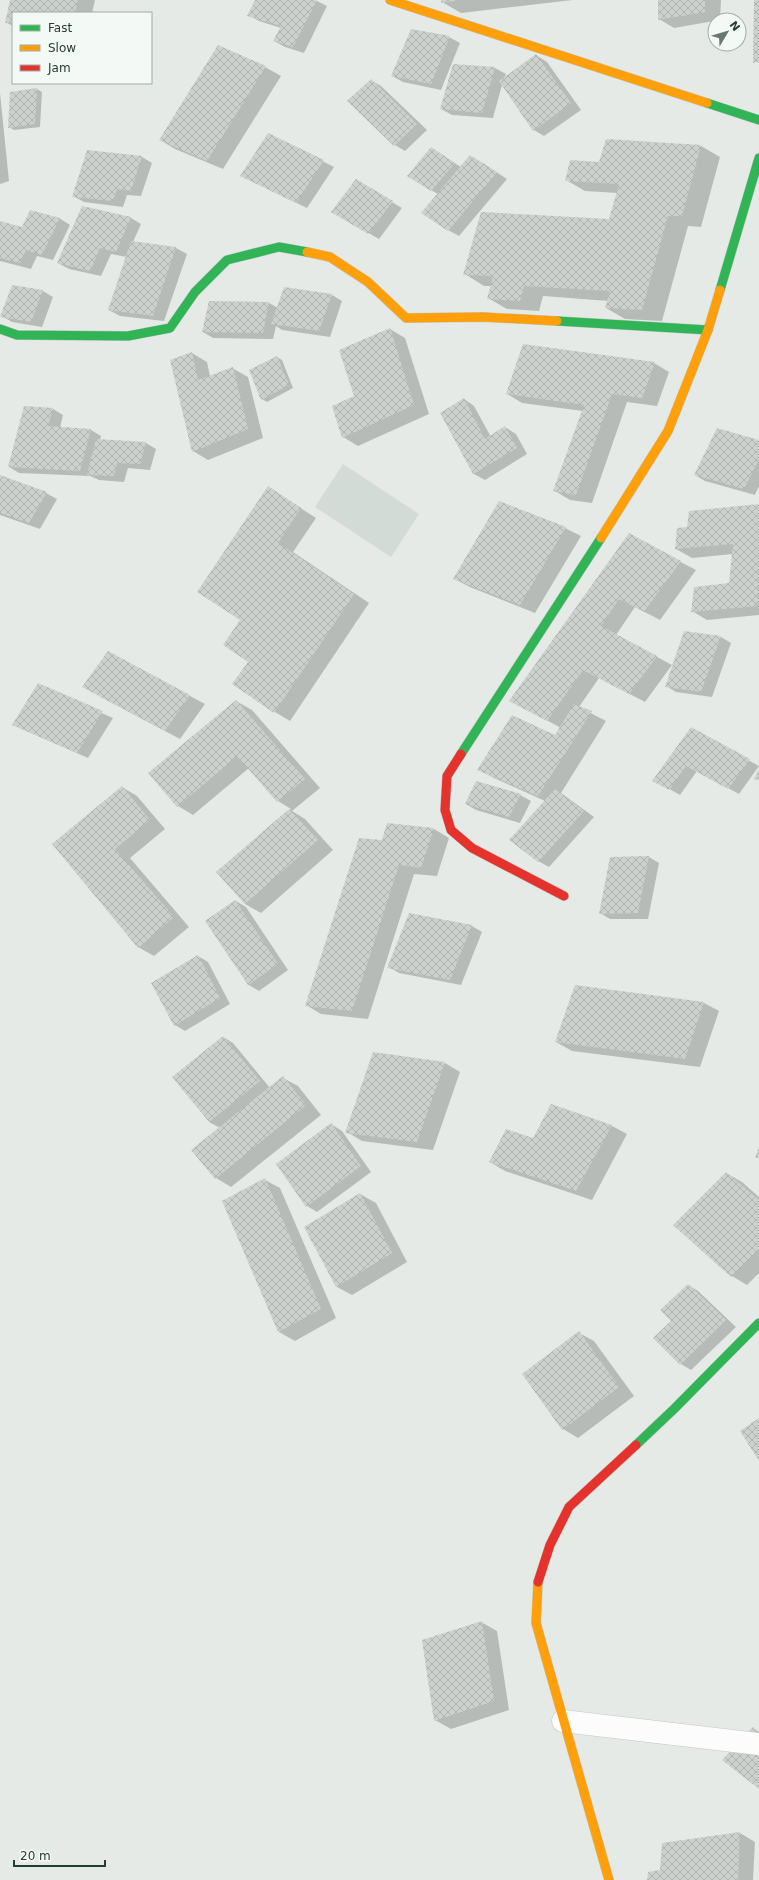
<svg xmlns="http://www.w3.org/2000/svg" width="759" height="1880" font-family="'DejaVu Sans',sans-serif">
  <defs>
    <pattern id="building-cross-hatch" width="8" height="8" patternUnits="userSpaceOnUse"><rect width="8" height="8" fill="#ccd1ce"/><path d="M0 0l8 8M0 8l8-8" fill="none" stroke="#afb4b1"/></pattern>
  </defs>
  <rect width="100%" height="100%" fill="#e5eae7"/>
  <path fill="#d3dbd6" d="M 343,464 L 419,514 L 391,557 L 315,507 Z"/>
  <path fill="#0003" d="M 11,0 L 95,0 L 92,13 L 13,13 L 13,26 L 7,23 Z
    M 256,0 L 315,0 L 327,6 L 304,53 L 285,47 L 274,41 L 281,28 L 259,21 L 248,15 Z
    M 442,0 L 573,0 L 461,13 L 442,2 Z
    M 659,0 L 721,0 L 720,20 L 674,28 L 659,19 Z
    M 449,37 L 460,43 L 441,90 L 403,82 L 392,76 Z
    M 536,55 L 547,62 L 581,110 L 544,136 L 534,130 L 502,85 L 493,118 L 452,115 L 441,109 L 454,65 L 495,68 L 506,74 L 504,79 Z
    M 265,67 L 281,76 L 223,169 L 175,149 L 160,140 Z
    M 371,80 L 381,86 L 427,130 L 405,151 L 395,145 L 348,101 Z
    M 37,89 L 42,92 L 40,127 L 14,130 L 9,127 L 11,93 Z
    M 0,93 L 9,181 L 0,184 Z
    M 269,134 L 334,167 L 307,208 L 241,176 Z
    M 606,140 L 701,146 L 720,157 L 701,227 L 688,226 L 662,321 L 625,319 L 606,308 L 608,301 L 543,296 L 539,311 L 507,309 L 488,298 L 491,286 L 484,286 L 465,274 L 610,221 L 618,193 L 585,191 L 566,180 L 600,163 Z
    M 442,155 L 461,167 L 481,162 L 507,179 L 459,236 L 448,230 L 438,194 L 431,190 Z
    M 142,157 L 152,163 L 141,196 L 127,195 L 123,207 L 84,202 L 73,196 Z
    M 356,181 L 402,208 L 379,239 L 332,212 Z
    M 82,207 L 131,218 L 141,224 L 133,242 L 176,248 L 187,254 L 164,321 L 120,316 L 109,310 L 127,257 L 111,254 L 101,276 L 69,269 L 58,263 Z
    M 59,218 L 70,225 L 53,260 L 37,256 L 31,269 L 0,261 L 0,222 L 23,228 Z
    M 43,291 L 53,297 L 42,327 L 12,322 L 2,316 Z
    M 332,295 L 342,301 L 330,337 L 282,330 L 276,326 L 273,339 L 213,338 L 203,332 L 210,302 L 269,303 L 278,308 Z
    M 390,329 L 405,338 L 429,414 L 358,446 L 343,437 L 355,397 Z
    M 192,353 L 207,362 L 210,376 L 232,368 L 248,377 L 263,438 L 208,460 L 193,451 Z
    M 277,357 L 282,360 L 293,388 L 267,402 L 262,399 Z
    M 654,363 L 669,372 L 657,406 L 627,402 L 592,503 L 570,500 L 555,491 L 583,411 L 522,403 L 507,394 Z
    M 464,399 L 474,406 L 491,437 L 505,427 L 516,434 L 527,454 L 485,480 L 474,474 L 441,413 Z
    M 25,407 L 53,409 L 63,415 L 60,428 L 91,430 L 101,436 L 100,440 L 146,443 L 156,449 L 150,470 L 128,468 L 124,482 L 99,480 L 90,476 L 19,473 L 9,467 Z
    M 759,441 L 759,486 L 755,495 L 705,481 L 695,475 Z
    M 0,476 L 46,493 L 57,499 L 40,529 L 0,515 Z
    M 268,487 L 316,518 L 293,552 L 369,603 L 290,721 L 275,712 L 249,662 L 241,620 Z
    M 759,505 L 759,615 L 707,620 L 692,611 L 730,584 L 733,554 L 692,558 L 676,549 L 678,529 L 688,528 L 690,512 Z
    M 565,528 L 581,536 L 535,613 L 470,587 L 454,579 Z
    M 629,535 L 696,570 L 660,620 L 635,607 L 616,635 L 672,665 L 645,702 L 599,678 L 579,707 L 606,721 L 561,793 L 594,817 L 549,867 L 538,861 L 545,801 L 494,778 L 479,770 L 555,736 L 561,728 L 526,709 Z
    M 721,637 L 731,643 L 712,697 L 676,692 L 666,686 Z
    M 108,652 L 205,704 L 180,739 L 99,696 Z
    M 38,685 L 113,718 L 88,758 L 13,725 Z
    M 236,701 L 252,710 L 320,788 L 292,811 L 305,819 L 333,850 L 261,913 L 245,904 L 217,872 L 291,809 L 278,801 L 249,768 L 193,815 L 178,806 Z
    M 691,729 L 759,766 L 739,794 L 697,771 L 680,795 L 654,780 Z
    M 122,787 L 137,796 L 165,829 L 130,858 L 189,927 L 154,956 L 138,947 L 54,844 Z
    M 520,795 L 531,801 L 520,823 L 476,810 L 466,804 Z
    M 434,829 L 449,838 L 437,876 L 414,874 L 368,1019 L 321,1014 L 306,1005 L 382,841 Z
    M 649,857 L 659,863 L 648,919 L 610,919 L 600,913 Z
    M 236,901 L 246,907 L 288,970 L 259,991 L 249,985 L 206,921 Z
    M 410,915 L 472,926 L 482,932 L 461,985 L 399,973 L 389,967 Z
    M 198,956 L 208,962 L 230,1004 L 185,1031 L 175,1025 Z
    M 576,986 L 704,1003 L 719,1011 L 700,1067 L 572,1051 L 556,1042 Z
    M 223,1037 L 233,1043 L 270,1088 L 283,1078 L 298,1086 L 321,1115 L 231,1187 L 216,1178 L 220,1128 L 209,1122 Z
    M 445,1063 L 460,1072 L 433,1150 L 362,1141 L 347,1132 Z
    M 552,1105 L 612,1126 L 627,1134 L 592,1200 L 505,1171 L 490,1162 L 533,1140 Z
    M 331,1124 L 342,1131 L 371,1172 L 317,1212 L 307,1206 Z
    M 726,1173 L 742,1182 L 759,1197 L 759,1273 L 747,1285 L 732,1276 Z
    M 265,1180 L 280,1188 L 336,1318 L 295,1341 L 279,1332 L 224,1201 Z
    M 360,1194 L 376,1203 L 407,1262 L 352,1295 L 337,1287 L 306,1227 Z
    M 688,1285 L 698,1291 L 736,1327 L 691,1370 L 681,1364 L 673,1321 Z
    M 579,1333 L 594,1341 L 634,1396 L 578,1438 L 563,1429 Z
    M 481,1622 L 497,1631 L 509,1710 L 451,1729 L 435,1720 Z
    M 740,1833 L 755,1842 L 753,1880 L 648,1880 L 661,1871 L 663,1844 Z"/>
  <path fill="url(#building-cross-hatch)" d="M 10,0 L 78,0 L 75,13 L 13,13 L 13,23 L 5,23 Z
    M 255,0 L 317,0 L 293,47 L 273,41 L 281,26 L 247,16 Z
    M 441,0 L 455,0 L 455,1 L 441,3 Z
    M 658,0 L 705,0 L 705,12 L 658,20 Z
    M 754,0 L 759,0 L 759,62 L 753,63 Z
    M 411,29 L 450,36 L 431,84 L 391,76 Z
    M 218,45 L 266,66 L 207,161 L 159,140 Z
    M 536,54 L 571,103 L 533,131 L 499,81 Z
    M 453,64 L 495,67 L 482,113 L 440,109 Z
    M 371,79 L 417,124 L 394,146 L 347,101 Z
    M 37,88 L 35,124 L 8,128 L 10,92 Z
    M 268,133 L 324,160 L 296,203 L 240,176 Z
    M 606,139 L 701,145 L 682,216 L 668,216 L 642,310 L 605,308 L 610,291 L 524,286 L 520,301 L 487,299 L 493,276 L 463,275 L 481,212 L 609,219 L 619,184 L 565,181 L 570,160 L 599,162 Z
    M 431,147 L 455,163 L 431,191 L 407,176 Z
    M 87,150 L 142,156 L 131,191 L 117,189 L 113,201 L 72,197 Z
    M 470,155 L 497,172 L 448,231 L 421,213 Z
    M 356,179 L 393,201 L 368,234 L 331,212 Z
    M 82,206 L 131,217 L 116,252 L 100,248 L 90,271 L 57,263 Z
    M 30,210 L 60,218 L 42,255 L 26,250 L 20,263 L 0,258 L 0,221 L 22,227 Z
    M 131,241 L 176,247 L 153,316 L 108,310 Z
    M 12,285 L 43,290 L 31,322 L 0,317 Z
    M 284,287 L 332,294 L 319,331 L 271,324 Z
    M 209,301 L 269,302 L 263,333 L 202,332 Z
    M 390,328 L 414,405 L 342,438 L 332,406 L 354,396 L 339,350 Z
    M 523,344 L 655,362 L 642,398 L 612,394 L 576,495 L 553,491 L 584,405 L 506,394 Z
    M 192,352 L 198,380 L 233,367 L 248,429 L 192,452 L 170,360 Z
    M 277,356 L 289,385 L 261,400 L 249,370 Z
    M 464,398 L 485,439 L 505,426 L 517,448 L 473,474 L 440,413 Z
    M 24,406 L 53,408 L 48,426 L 91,429 L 80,471 L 8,467 Z
    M 717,428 L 759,440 L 759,459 L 744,489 L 694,475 Z
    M 96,439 L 146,442 L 140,464 L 117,463 L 114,476 L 87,475 Z
    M 0,475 L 47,492 L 29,523 L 0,513 Z
    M 268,486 L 301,508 L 278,543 L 354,594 L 274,713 L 232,684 L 248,662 L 223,645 L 240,620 L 197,592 Z
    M 499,501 L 566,527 L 520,605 L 453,579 Z
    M 759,504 L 758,606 L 691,612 L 694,587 L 729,583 L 733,544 L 675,549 L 677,528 L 687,527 L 689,511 Z
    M 629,533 L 681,561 L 644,612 L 619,599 L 601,626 L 657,656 L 629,694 L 583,670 L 547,721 L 509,701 Z
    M 684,631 L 721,636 L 701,692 L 665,687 Z
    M 108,651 L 190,695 L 165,731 L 82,687 Z
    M 38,683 L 103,711 L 77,753 L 12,725 Z
    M 236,700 L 305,779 L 277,802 L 237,756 L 177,807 L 148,773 Z
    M 574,704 L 592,711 L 538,796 L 477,770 L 512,715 L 555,735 Z
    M 691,727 L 750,759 L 728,789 L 686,766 L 669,790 L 652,781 Z
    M 759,769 L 759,780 L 754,779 Z
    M 476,781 L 521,794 L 509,817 L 465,804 Z
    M 122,786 L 150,820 L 115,849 L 174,917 L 138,948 L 52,844 Z
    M 555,789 L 584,811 L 538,862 L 509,840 Z
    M 289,809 L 318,840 L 245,904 L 216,872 Z
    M 387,823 L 434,828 L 421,868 L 399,865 L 352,1011 L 305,1006 L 359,838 L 382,840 Z
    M 649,856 L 638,913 L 599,914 L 610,857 Z
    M 235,900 L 278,964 L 248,985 L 205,921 Z
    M 409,913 L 472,925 L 450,980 L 387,968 Z
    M 198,955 L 220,998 L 174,1026 L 151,983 Z
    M 575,985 L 704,1002 L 685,1059 L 555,1042 Z
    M 223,1036 L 260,1081 L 209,1122 L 172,1077 Z
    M 373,1052 L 445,1062 L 417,1142 L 345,1133 Z
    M 283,1076 L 306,1105 L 215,1179 L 191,1150 Z
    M 551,1104 L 612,1125 L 576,1191 L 489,1162 L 506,1129 L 533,1138 Z
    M 331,1123 L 361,1166 L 306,1207 L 276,1164 Z
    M 759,1147 L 759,1158 L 755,1158 Z
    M 726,1172 L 759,1200 L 759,1249 L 731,1277 L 673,1225 Z
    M 265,1178 L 321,1309 L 278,1332 L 222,1201 Z
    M 360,1193 L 392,1253 L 336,1287 L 304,1227 Z
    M 688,1284 L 726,1320 L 680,1365 L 653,1338 L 671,1321 L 660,1310 Z
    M 579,1331 L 619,1387 L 562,1430 L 522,1374 Z
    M 759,1418 L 759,1461 L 740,1431 Z
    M 482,1621 L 494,1701 L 434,1721 L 422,1640 Z
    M 753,1727 L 759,1732 L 759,1789 L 722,1760 Z
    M 740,1832 L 738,1880 L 647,1880 L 648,1872 L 660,1870 L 662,1843 Z"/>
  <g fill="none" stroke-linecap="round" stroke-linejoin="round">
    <g stroke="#c2c7c4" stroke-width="23">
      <path id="street" d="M 563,1721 L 759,1744"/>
    </g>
    <g stroke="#c0c8c4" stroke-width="10">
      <path id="fast" d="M 707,103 L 759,120
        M 720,290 L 759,158
        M 557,321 L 708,330
        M 0,329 L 17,335 L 128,336 L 170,328 L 195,292 L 227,260 L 279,247 L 307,252
        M 461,754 L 601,538
        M 636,1445 L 674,1409 L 759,1323"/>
    </g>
    <g stroke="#c0c8c4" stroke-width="10">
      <path id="slow" d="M 390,0 L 707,103
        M 307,252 L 330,257 L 368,282 L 406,318 L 483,317 L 557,321
        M 601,538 L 668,431 L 708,330 L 720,290
        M 538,1582 L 536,1623 L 609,1880"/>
    </g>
    <g stroke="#c0c8c4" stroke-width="10">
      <path id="jam" d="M 461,754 L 447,776 L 445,810 L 451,830 L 472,848 L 564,896
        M 538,1582 L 550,1545 L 569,1507 L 636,1445"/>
    </g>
    <use href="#street" stroke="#fbfcfb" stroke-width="22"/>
    <use href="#fast" stroke="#30b455" stroke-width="9"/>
    <use href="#slow" stroke="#ff9f0a" stroke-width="9"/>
    <use href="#jam" stroke="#e5322d" stroke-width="9"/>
  </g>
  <rect x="12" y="12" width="140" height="72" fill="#f3f9f5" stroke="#a0aea7"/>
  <rect x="20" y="25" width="20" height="6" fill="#30b455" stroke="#a0aea7"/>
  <text x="48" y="32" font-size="12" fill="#233e32">Fast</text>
  <rect x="20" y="45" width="20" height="6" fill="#ff9f0a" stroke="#a0aea7"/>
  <text x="48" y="52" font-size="12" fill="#233e32">Slow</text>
  <rect x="20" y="65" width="20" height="6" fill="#e5322d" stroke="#a0aea7"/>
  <text x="48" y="72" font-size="12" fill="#233e32">Jam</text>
  <g transform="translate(727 32) rotate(52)"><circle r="19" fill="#f3f9f5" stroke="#a0aea7"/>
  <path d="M0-3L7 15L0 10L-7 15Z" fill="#677a71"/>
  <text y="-6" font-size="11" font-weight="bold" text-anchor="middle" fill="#233e32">N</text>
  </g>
  <path d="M14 1860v6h91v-6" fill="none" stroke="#233e32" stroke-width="2"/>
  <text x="20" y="1860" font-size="12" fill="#233e32" stroke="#f3f9f5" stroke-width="3" paint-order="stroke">20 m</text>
</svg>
